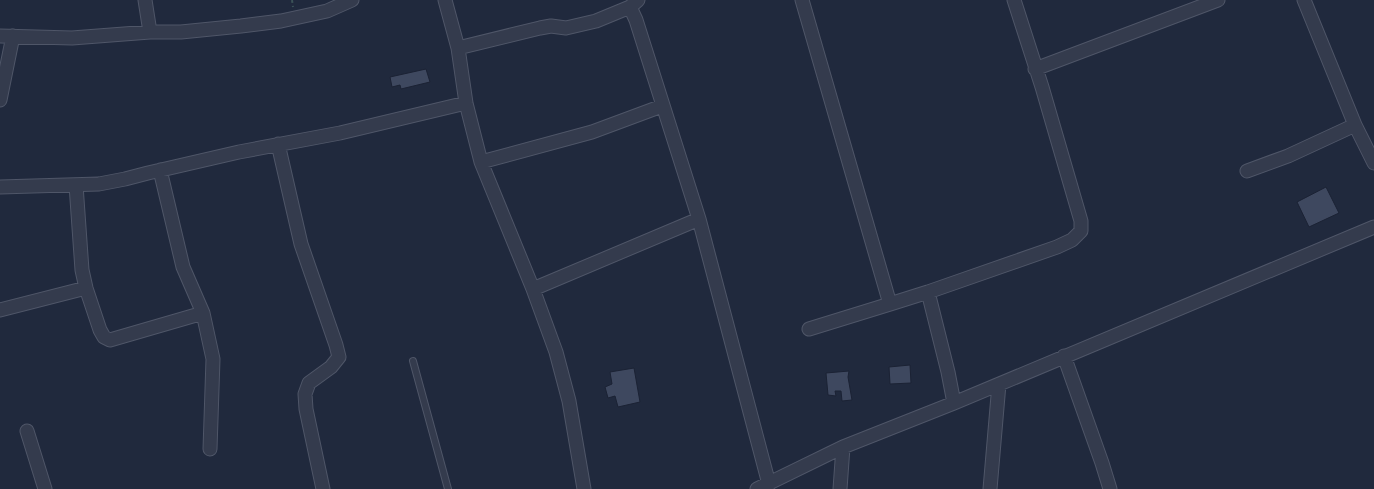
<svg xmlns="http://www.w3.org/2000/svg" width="1374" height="489" font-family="'Work Sans',sans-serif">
  <rect width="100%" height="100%" fill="#20293d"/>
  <path fill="#3e485f" stroke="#1b2234" d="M 426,69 L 430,82 L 401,89 L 400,85 L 392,87 L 390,77 Z
    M 1326,187 L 1339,213 L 1309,227 L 1297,202 Z
    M 910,365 L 911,383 L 890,384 L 889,367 Z
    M 634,368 L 640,402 L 618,407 L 615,396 L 608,398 L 605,387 L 612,384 L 610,372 Z
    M 849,371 L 848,377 L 852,400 L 842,401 L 841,391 L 835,391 L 836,396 L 828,395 L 826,373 Z"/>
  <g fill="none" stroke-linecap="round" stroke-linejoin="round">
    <g stroke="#4f5668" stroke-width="8">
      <path id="service" d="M 413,361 L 448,489"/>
    </g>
    <g stroke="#4f5668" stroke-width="15">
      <path id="minor" d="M 145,0 L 150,32
        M 445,0 L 458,48 L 466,103 L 481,162 L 533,289 L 556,352 L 569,401 L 584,489
        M 802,0 L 890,304 L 928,292 L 1057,247 L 1072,240 L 1081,231 L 1081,221 L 1042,87 L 1014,0
        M 1304,0 L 1355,125 L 1374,163
        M 630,7 L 636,20 L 699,219 L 769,484
        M 0,36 L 72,38 L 150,32 L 181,32 L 241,26 L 281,21 L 327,11 L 352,0
        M 458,48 L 540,28 L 551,26 L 566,28 L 596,21 L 630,7 L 638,0
        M 1035,69 L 1218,0
        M 0,100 L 13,36
        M 278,144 L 301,244 L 336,345 L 339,357 L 331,367 L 309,383 L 305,394 L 306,409 L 323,489
        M 481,162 L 592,132 L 662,106
        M 160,170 L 183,267 L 203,313 L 213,359 L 210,449
        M 1247,171 L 1288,156 L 1355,125
        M 76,185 L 82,270 L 86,288 L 100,330 L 104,337 L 110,340 L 203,313
        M 0,187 L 99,184 L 125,179 L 148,173 L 239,152 L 340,133 L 466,103
        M 533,289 L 699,219
        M 928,292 L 948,372 L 954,403
        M 0,310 L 86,288
        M 809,329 L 890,304
        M 1064,356 L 1102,463 L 1110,489
        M 27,431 L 45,489
        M 757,489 L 843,447 L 954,403 L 1374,227
        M 840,489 L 843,447
        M 990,489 L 999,384"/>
    </g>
    <path stroke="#3c5358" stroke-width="2" stroke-dasharray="3 3" stroke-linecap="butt" d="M 292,0 L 293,7"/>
    <use href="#service" stroke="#343b4d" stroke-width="6"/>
    <use href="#minor" stroke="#343b4d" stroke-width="13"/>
  </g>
</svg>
